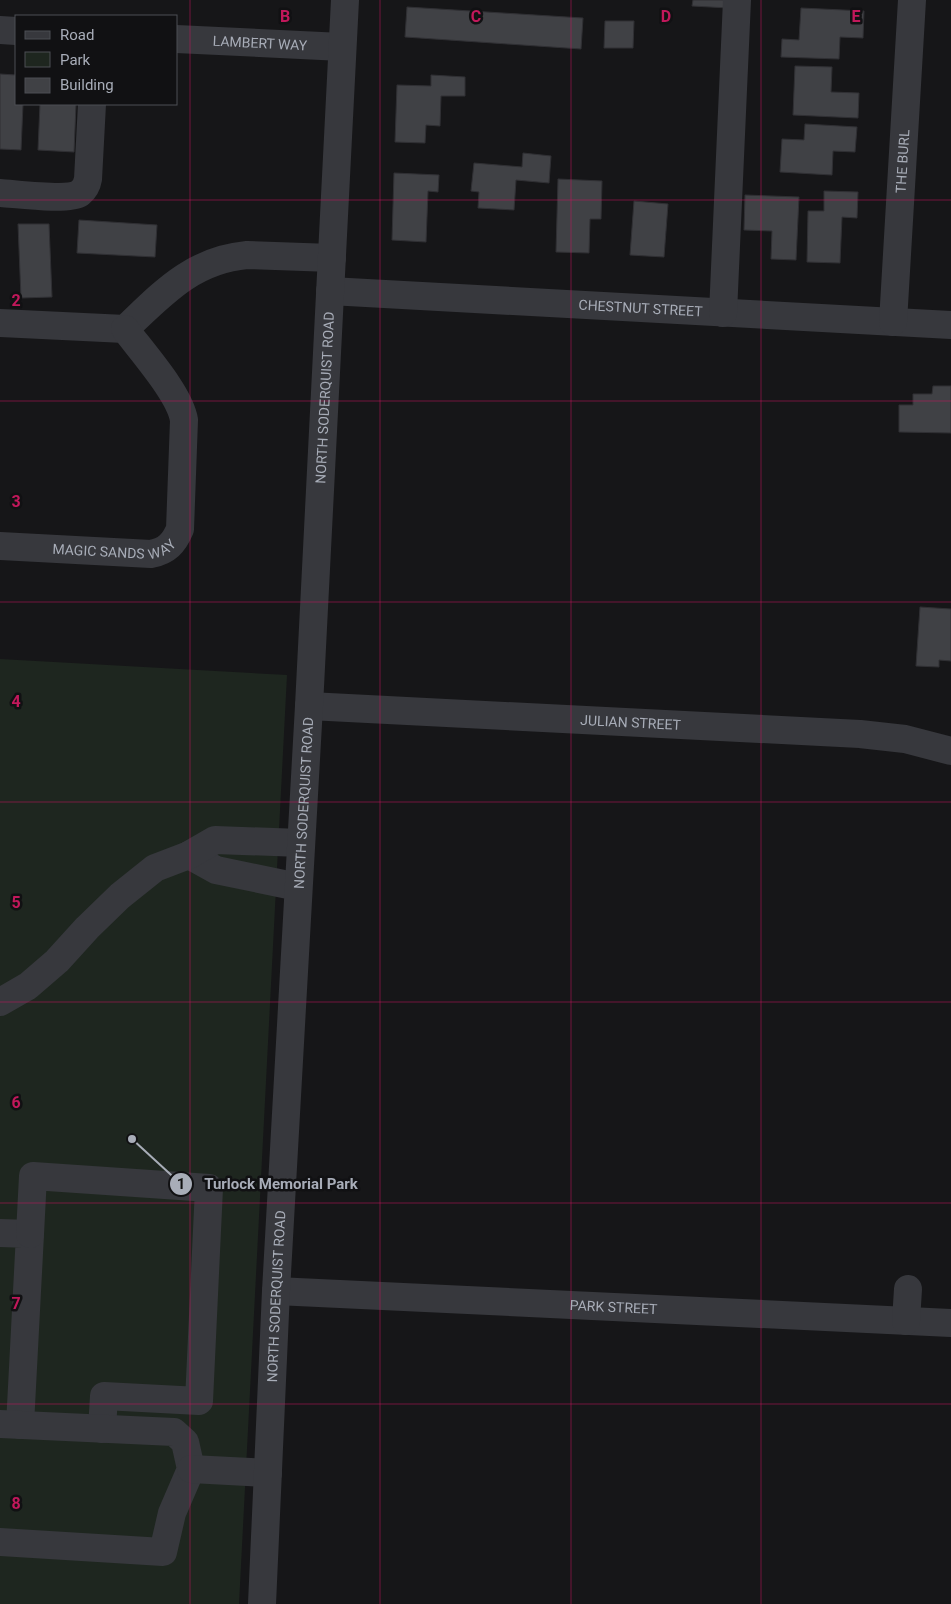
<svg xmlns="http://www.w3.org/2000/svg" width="951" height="1604" font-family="Roboto,sans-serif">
  <rect width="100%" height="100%" fill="#161618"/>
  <path fill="#1e261f" d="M 0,659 L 287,675 L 239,1604 L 0,1604 Z"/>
  <path fill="#404145" stroke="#303034" d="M 693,0 L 729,0 L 729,8 L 692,6 Z
    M 407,7 L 583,18 L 581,49 L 405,37 Z
    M 801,8 L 864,11 L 863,38 L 840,37 L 839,59 L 781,57 L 782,39 L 799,40 Z
    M 605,21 L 634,21 L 633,48 L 604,48 Z
    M 795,66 L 832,67 L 831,92 L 859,93 L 858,118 L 793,115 Z
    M 0,74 L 16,75 L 16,104 L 23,104 L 21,150 L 0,149 Z
    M 431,75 L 465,77 L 465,96 L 441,96 L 440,126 L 426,125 L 425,143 L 395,142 L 397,85 L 431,86 Z
    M 40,104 L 76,104 L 74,152 L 38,150 Z
    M 805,124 L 857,127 L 855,152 L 833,151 L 832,175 L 780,172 L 782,139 L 804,140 Z
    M 523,153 L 551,156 L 549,183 L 516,180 L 514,210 L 478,208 L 479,192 L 471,191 L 474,163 L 522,167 Z
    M 394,173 L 439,175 L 438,192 L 428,191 L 426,242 L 392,240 Z
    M 558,179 L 602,181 L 601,219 L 590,219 L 589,253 L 556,252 Z
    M 824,191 L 858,192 L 857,218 L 842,217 L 840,263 L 807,262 L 808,211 L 824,211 Z
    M 745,195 L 799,197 L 796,260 L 771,259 L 772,231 L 744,230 Z
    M 634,201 L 668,204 L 664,257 L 630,255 Z
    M 79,220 L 157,225 L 155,257 L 77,253 Z
    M 18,224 L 49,224 L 52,297 L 21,298 Z
    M 933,386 L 951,386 L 951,433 L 899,432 L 899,405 L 913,405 L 913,394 L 932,394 Z
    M 920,607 L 951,609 L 951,661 L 939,660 L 939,667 L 916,666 Z"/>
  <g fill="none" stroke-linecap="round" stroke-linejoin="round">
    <g stroke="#37383d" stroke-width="28">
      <path d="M 0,30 L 16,31"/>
      <path id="s1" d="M 176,39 L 342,47"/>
      <path d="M 0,193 C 17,194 68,201 80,193 C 85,189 87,185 88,179 L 92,104"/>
      <path id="s2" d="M 330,291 L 951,325"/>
      <path d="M 723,313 L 737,0"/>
      <path id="s3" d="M 893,322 L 912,0"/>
      <path d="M 0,323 L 125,329 C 162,294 192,260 247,255 L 332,258"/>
      <path id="s4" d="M 0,546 L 151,554 C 167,551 174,543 180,529 L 184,420 C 180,394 142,352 125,329"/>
      <path id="s5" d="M 309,706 L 860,734 L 905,739 L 951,751"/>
      <path d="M 189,855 L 216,870 L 298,887"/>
      <path d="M 0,1002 L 28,986 L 57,961 L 87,928 L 120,896 L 155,868 L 189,855 L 215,840 L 301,843"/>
      <path d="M 0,1233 L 30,1234 L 20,1425"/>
      <path d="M 30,1234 L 33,1176 L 209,1188 L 199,1401 L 104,1396 L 102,1429"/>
      <path id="s6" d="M 276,1291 L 951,1323"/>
      <path d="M 906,1321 L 908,1289"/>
      <path d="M 0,1424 L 174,1432 L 185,1442 L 191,1469 L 172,1513 L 163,1552 L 0,1542"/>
      <path d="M 191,1469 L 268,1473"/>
      <path id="s7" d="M 262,1604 L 276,1291 L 309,706 L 345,0"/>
    </g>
  </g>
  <path fill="none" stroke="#c2185b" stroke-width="1" stroke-opacity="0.55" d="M 190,0 L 190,1604M 380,0 L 380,1604M 571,0 L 571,1604M 761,0 L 761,1604M 0,200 L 951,200M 0,401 L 951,401M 0,602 L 951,602M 0,802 L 951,802M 0,1002 L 951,1002M 0,1203 L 951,1203M 0,1404 L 951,1404"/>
  <g text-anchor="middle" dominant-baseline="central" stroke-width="5" stroke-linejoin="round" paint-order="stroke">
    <g font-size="14" fill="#a8adb8" stroke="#111113">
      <text stroke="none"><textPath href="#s1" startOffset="84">LAMBERT WAY</textPath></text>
      <text stroke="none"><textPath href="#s3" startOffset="161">THE BURL</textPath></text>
      <text stroke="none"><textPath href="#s2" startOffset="311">CHESTNUT STREET</textPath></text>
      <text stroke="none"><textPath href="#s7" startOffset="1208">NORTH SODERQUIST ROAD</textPath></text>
      <text stroke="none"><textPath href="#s4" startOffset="115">MAGIC SANDS WAY</textPath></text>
      <text stroke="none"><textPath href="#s5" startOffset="322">JULIAN STREET</textPath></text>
      <text stroke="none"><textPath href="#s7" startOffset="802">NORTH SODERQUIST ROAD</textPath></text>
      <text stroke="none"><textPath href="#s7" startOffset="308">NORTH SODERQUIST ROAD</textPath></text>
      <text stroke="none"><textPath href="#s6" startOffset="338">PARK STREET</textPath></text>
    </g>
  </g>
  <g font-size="16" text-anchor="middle" font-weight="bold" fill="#c2185b" stroke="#111113" stroke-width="5" stroke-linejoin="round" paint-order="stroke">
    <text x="285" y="22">B</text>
    <text x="476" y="22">C</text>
    <text x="666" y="22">D</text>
    <text x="856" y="22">E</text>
    <text x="16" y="306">2</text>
    <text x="16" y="507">3</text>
    <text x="16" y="707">4</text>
    <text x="16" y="908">5</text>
    <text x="16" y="1108">6</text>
    <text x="16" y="1309">7</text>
    <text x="16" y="1509">8</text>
  </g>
  <path fill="none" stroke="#a8adb8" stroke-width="2" d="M132 1139L181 1184"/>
  <g fill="#a8adb8" stroke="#111113" stroke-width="2">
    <circle cx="132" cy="1139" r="5"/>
    <circle cx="181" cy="1184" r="12"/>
  </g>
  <g font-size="15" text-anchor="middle" font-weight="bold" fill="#111">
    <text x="181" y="1189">1</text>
  </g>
  <g font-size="15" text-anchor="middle" font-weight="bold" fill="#a8adb8" stroke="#111113" stroke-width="5" stroke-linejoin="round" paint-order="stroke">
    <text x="281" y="1189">Turlock Memorial Park</text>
  </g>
  <rect x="15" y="15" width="162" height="90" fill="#111113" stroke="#4d4f55"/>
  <rect x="25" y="31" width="25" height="8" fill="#37383d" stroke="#4d4f55"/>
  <text x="60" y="40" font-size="15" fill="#a8adb8">Road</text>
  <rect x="25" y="52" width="25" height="15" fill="#1e261f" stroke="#4d4f55"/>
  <text x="60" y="65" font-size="15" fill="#a8adb8">Park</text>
  <rect x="25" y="78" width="25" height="15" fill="#404145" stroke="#4d4f55"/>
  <text x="60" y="90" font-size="15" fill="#a8adb8">Building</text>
</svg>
